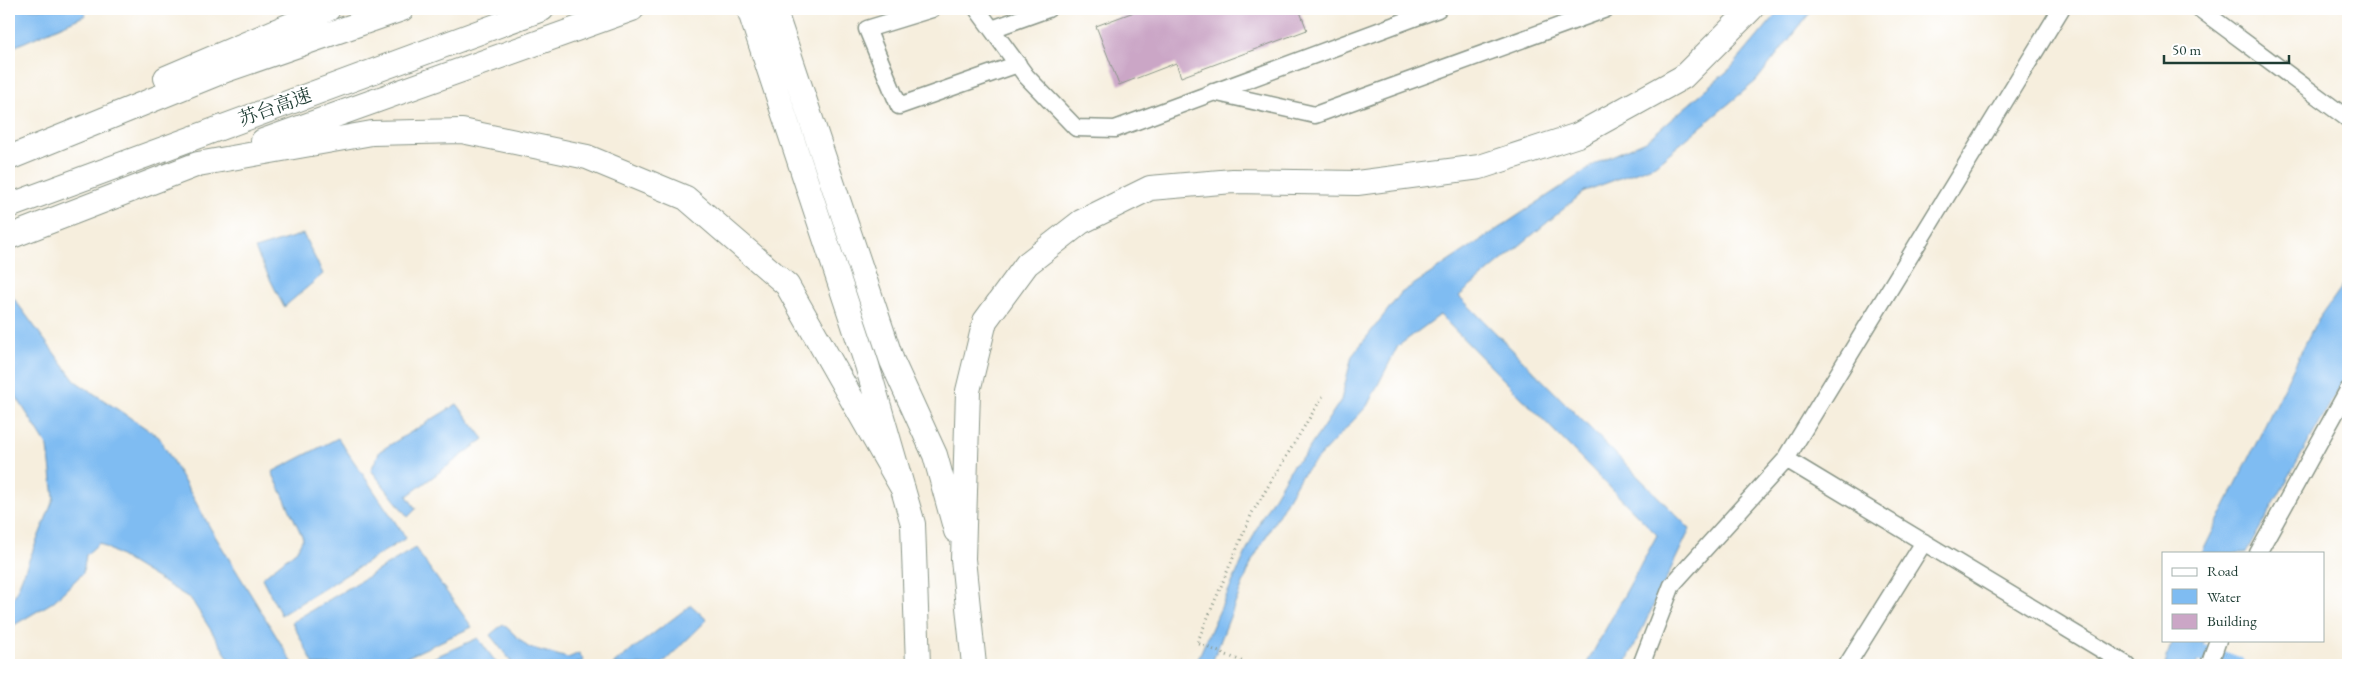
<svg xmlns="http://www.w3.org/2000/svg" width="2357" height="674" font-family="'EB Garamond','Noto Serif SC',serif">
  <rect width="100%" height="100%" fill="#fff"/>
  <filter id="ink" filterUnits="userSpaceOnUse"><feTurbulence type="fractalNoise" baseFrequency=".02" numOctaves="2"/><feDisplacementMap in="SourceGraphic" scale="10" xChannelSelector="R" yChannelSelector="G"/><feConvolveMatrix kernelMatrix="1 2 1 2 8 2 1 2 1" color-interpolation-filters="sRGB"/></filter>
  <filter id="wash" filterUnits="userSpaceOnUse"><feTurbulence type="fractalNoise" baseFrequency=".0096" numOctaves="4" result="noise"/><feDisplacementMap in="SourceGraphic" scale="20" xChannelSelector="R" yChannelSelector="G"/><feGaussianBlur stdDeviation="1.12" result="paint"/><feColorMatrix in="noise" values="0 0 0 0 0 0 0 0 0 0 0 0 0 0 0 0 0 1.4 0 .05"/><feComposite in="paint" operator="in"/></filter>
  <g filter="url(#wash)">
    <rect width="100%" height="100%" fill="#f6eedd"/>
    <path fill="#7fbcf2" stroke="#4f7c93" d="M 9,9 L 84,9 L 86,15 L 9,49 Z
      M 1781,9 L 1813,9 L 1756,81 L 1655,165 L 1585,191 L 1459,296 L 1690,529 L 1625,665 L 1586,665 L 1657,535 L 1440,315 L 1398,346 L 1367,406 L 1301,476 L 1252,561 L 1211,665 L 1195,665 L 1262,517 L 1293,465 L 1304,456 L 1341,400 L 1352,356 L 1401,293 L 1600,161 L 1646,141 L 1731,68 Z
      M 303,234 L 323,274 L 284,307 L 255,249 Z
      M 2348,278 L 2348,372 L 2246,553 L 2202,553 L 2314,326 Z
      M 9,292 L 75,381 L 159,437 L 212,531 L 294,665 L 233,665 L 191,599 L 99,543 L 86,555 L 83,573 L 53,602 L 9,628 L 9,601 L 15,595 L 54,498 L 48,447 L 9,385 Z
      M 457,404 L 484,439 L 407,496 L 416,509 L 408,517 L 371,470 L 380,451 Z
      M 338,438 L 406,538 L 281,615 L 262,578 L 297,550 L 303,538 L 272,472 Z
      M 415,548 L 472,627 L 390,665 L 314,665 L 292,622 Z
      M 691,605 L 707,620 L 661,665 L 612,665 Z
      M 503,624 L 528,647 L 568,658 L 579,653 L 584,661 L 571,665 L 514,665 L 490,635 Z
      M 478,638 L 498,665 L 417,665 Z
      M 2172,640 L 2205,640 L 2196,665 L 2165,665 Z"/>
    <g fill="none" stroke-linecap="round" stroke-linejoin="round">
      <path stroke="#7fbcf2" stroke-width="18" d="M 2186,648 L 2236,665"/>
    </g>
    <g id="blocks">
      <path fill="#cba6c6" d="M 1142,9 L 1299,9 L 1307,30 L 1181,77 L 1176,63 L 1119,85 L 1096,26 Z"/>
    </g>
  </g>
  <g filter="url(#ink)">
    <use href="#blocks" fill-opacity="0" stroke="#8a9688" stroke-width="1"/>
    <g fill="none" stroke-linecap="round" stroke-linejoin="round">
      <g stroke="#8a9688" stroke-width="19">
        <path id="minor" d="M 932,9 L 867,29 L 899,106 L 1018,64
          M 977,9 L 1026,76 L 1076,128 L 1115,129 L 1438,9
          M 2061,9 L 1786,459 L 2127,665
          M 2200,9 L 2348,119
          M 992,29 L 1048,9
          M 1213,92 L 1315,115 L 1606,9
          M 2258,553 L 2348,390
          M 1641,665 L 1672,585 L 1786,459
          M 1847,665 L 1924,542
          M 2209,665 L 2218,640"/>
      </g>
      <g stroke="#8a9688" stroke-width="26">
        <path id="highway" d="M 749,9 L 867,365 L 913,524 L 918,665
          M 774,9 L 892,361 L 935,455 L 956,531
          M 166,78 L 328,9
          M 263,141 L 632,9
          M 9,158 L 226,70 L 402,9
          M 9,206 L 542,9
          M 9,237 L 198,164 L 372,133 L 462,131 L 587,157 L 686,198 L 787,285 L 903,489
          M 974,665 L 963,559 L 968,391 L 985,321 L 1027,264 L 1081,222 L 1150,188 L 1233,181 L 1357,183 L 1480,167 L 1578,135 L 1683,77 L 1751,9"/>
      </g>
      <path stroke="#8a9688" stroke-width="3" stroke-dasharray="1 4" stroke-linecap="butt" d="M 1251,665 L 1197,643 L 1252,513 L 1324,394"/>
      <use href="#minor" stroke="#fff" stroke-width="16"/>
      <use href="#highway" stroke="#fff" stroke-width="24"/>
    </g>
  </g>
  <g text-anchor="middle" dominant-baseline="central" stroke-width="4" stroke-linejoin="round" paint-order="stroke">
    <g font-size="19" fill="#1f3d34" stroke="#fff">
      <text transform="translate(275 107) rotate(-20)">苏台高速</text>
    </g>
  </g>
  <rect width="2357" height="674" fill="none" stroke="#fff" stroke-width="30"/>
  <rect x="2162" y="552" width="162" height="90" fill="#ffffff" stroke="#a5b1ae"/>
  <rect x="2172" y="568" width="25" height="8" fill="#ffffff" stroke="#a5b1ae"/>
  <text x="2207" y="576" font-size="15" fill="#1f3d34">Road</text>
  <rect x="2172" y="589" width="25" height="15" fill="#7fbcf2" stroke="#a5b1ae"/>
  <text x="2207" y="602" font-size="15" fill="#1f3d34">Water</text>
  <rect x="2172" y="614" width="25" height="15" fill="#cba6c6" stroke="#a5b1ae"/>
  <text x="2207" y="626" font-size="15" fill="#1f3d34">Building</text>
  <path d="M2164 55v8h125v-8" fill="none" stroke="#1f3d34" stroke-width="2.5"/>
  <text x="2172" y="55" font-size="15" fill="#1f3d34" stroke="#ffffff" stroke-width="4" paint-order="stroke">50 m</text>
</svg>
